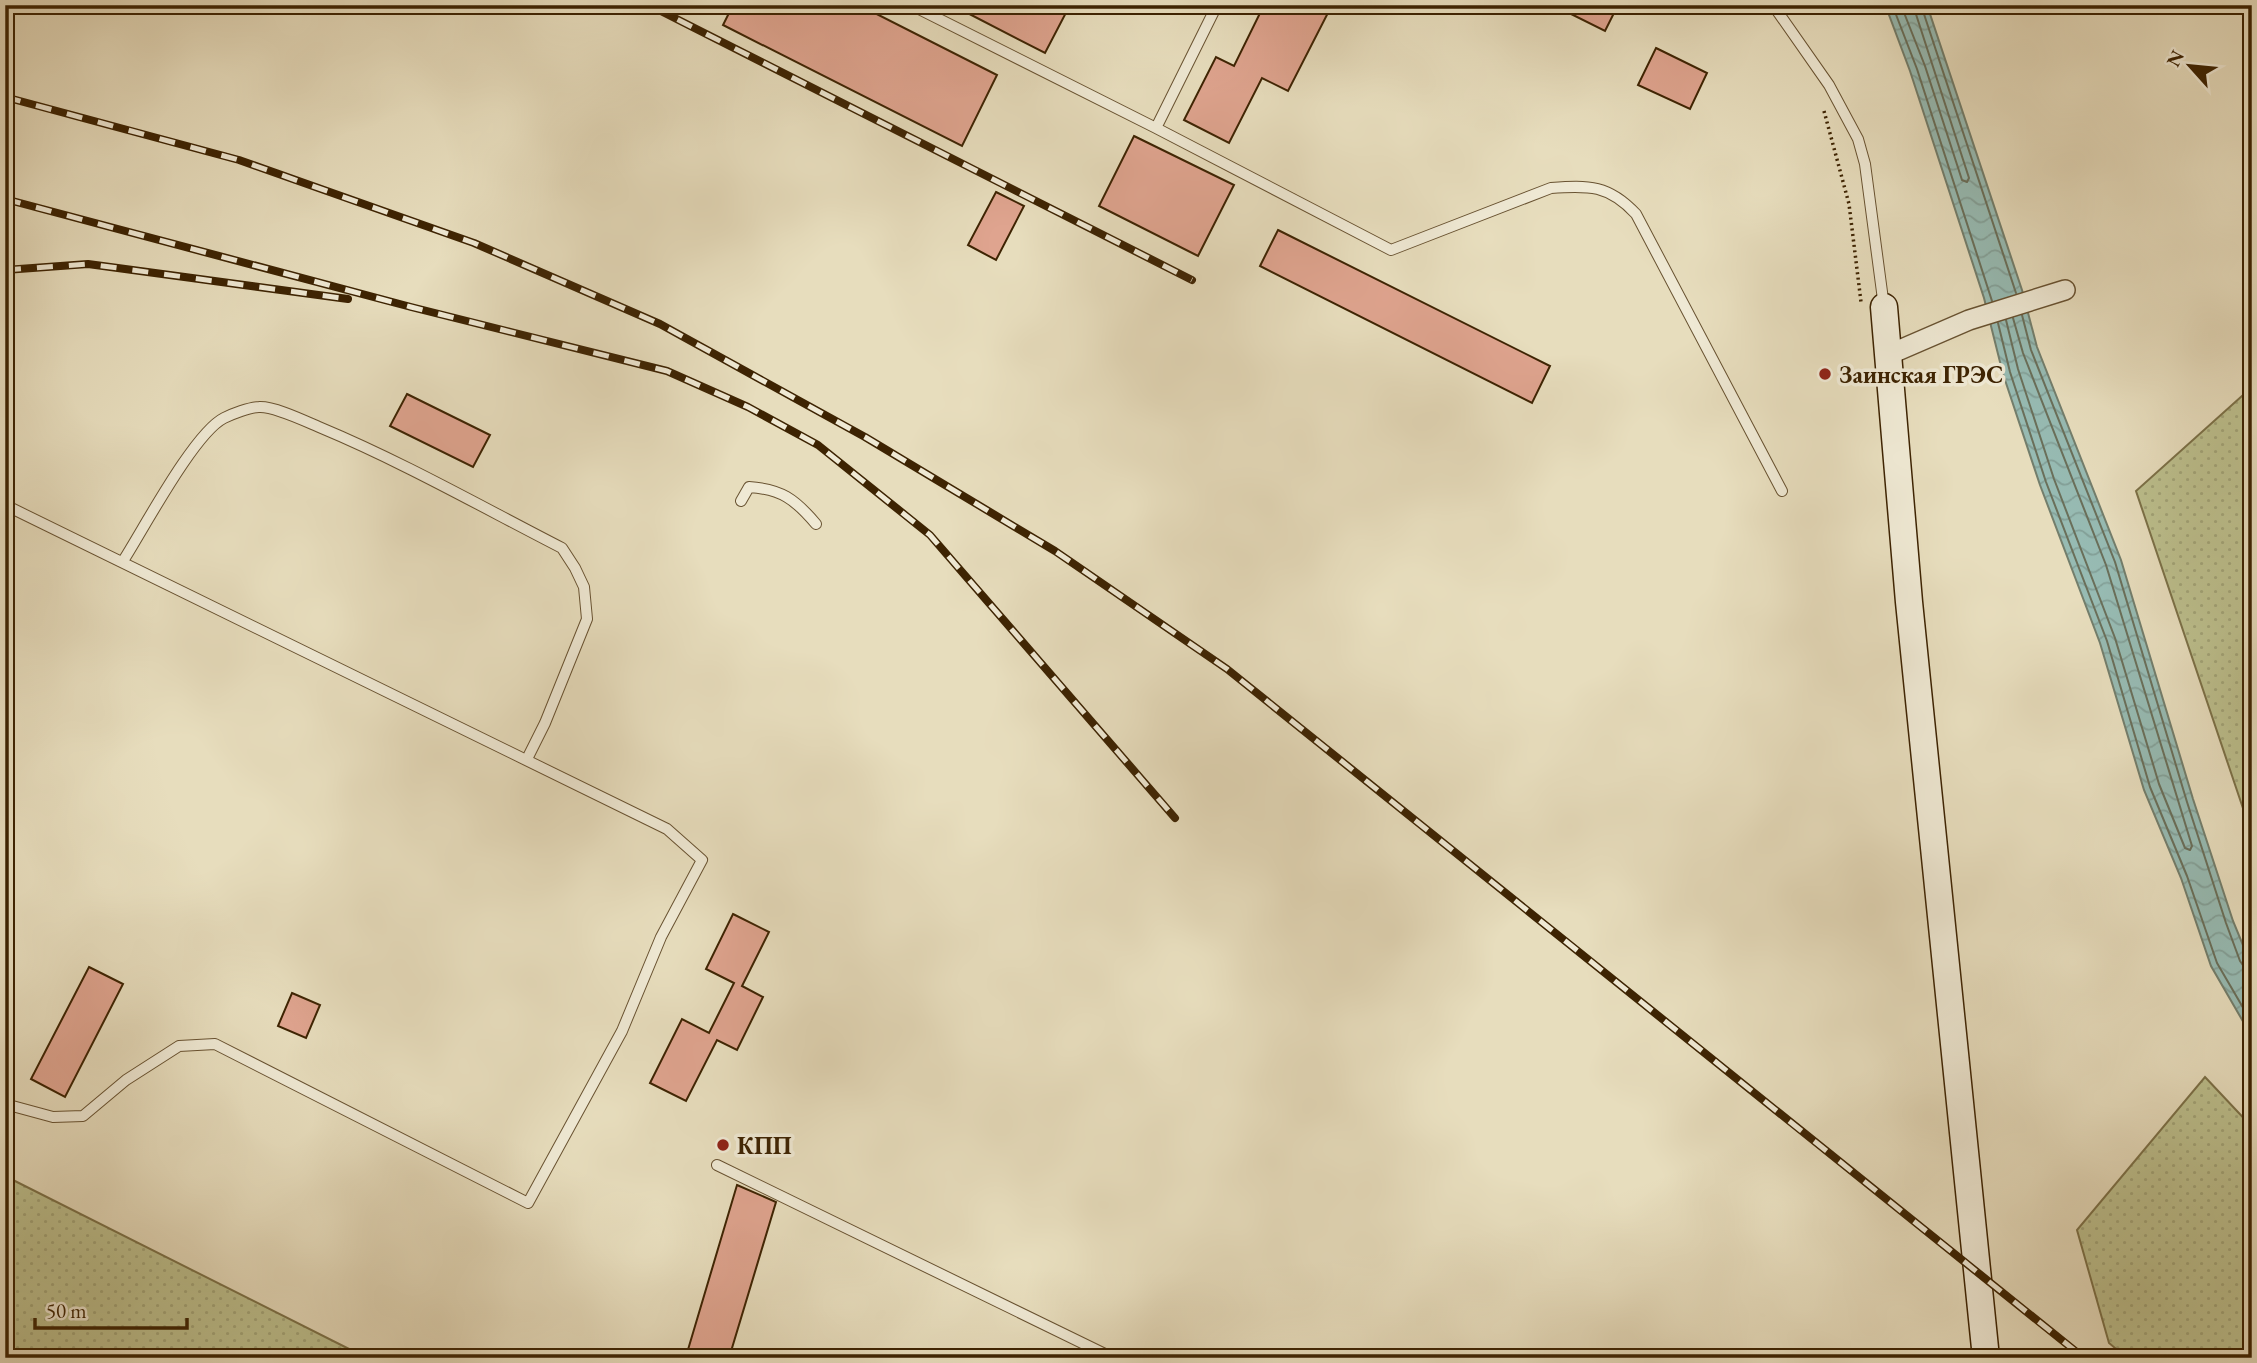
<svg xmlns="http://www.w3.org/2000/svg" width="2257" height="1363" font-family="'EB Garamond',serif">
  <defs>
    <pattern id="park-dots" width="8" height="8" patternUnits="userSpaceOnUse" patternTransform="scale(1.75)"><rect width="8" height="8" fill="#bcbf8d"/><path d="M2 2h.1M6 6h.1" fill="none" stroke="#a2a478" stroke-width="1.8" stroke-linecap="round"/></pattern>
    <pattern id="water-waves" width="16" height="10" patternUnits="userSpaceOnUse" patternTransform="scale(1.75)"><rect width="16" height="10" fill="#97bbb3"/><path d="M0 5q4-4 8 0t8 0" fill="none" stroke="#83a098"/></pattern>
  </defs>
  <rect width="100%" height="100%" fill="#e7ddbd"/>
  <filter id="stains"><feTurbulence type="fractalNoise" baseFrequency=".00286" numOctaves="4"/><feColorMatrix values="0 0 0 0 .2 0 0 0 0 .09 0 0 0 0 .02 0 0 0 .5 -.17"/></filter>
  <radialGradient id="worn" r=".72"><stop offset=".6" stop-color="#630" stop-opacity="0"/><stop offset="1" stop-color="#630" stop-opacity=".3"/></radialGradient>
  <path fill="url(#park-dots)" stroke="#7c7148" stroke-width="2" d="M 2252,387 L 2252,835 L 2136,491 Z
    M 2205,1077 L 2252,1127 L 2252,1358 L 2127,1358 L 2109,1343 L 2077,1230 Z
    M 5,1176 L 367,1358 L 5,1358 Z"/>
  <path fill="url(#water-waves)" stroke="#737e6c" stroke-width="2" d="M 1882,5 L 1927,5 L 2022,290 L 2037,347 L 2121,560 L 2193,799 L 2233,921 L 2252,967 L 2252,1037 L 2211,966 L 2181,878 L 2144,790 L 2100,643 L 2040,485 L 2003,374 L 1984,298 L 1910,71 L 1889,15 Z"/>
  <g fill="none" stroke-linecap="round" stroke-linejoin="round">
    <path stroke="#6a6f5a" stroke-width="2" d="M 1890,5 L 1895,12 L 1917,69 L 1992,301
      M 1901,5 L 1925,66 L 1962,180 L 1967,182 L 1969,178 L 1913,5
      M 1921,5 L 2016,293
      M 2022,315 L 2031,350 L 2115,562 L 2187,802 L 2226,923 L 2240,961 L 2245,968 L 2252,969
      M 2006,320 L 2018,369 L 2054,479 L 2115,638 L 2159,784 L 2185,848 L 2190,850 L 2192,846 L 2106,565 L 2023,353 L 2013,318
      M 1998,323 L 2010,372 L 2046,482 L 2107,641 L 2150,787 L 2187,876 L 2217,963 L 2252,1023"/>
  </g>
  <path fill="#dfa48f" stroke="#3d2302" stroke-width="2" d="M 733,5 L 859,5 L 997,75 L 962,146 L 723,25 Z
    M 952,5 L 1070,5 L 1045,53 Z
    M 1264,5 L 1332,5 L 1288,91 L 1262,78 L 1229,143 L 1184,120 L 1216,57 L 1234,66 Z
    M 1553,5 L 1618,5 L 1605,31 Z
    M 1656,48 L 1707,73 L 1690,109 L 1638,85 Z
    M 1134,136 L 1234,185 L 1198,256 L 1099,206 Z
    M 996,192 L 1024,206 L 996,260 L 968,245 Z
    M 1278,230 L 1550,366 L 1532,403 L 1260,266 Z
    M 407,394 L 490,435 L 473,467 L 390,426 Z
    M 733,914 L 769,932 L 742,986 L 763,997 L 737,1050 L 717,1040 L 686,1101 L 650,1083 L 682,1019 L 709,1033 L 734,983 L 706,969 Z
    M 89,967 L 123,984 L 65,1097 L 31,1079 Z
    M 292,993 L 320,1005 L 306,1038 L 278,1026 Z
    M 737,1185 L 776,1202 L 729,1358 L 703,1358 L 687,1353 Z"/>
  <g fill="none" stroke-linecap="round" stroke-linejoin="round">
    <g stroke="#685231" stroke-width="12">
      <path id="lane" d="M 911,5 L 1156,128 L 1217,5
        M 1773,5 L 1829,85 L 1858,139 L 1865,164 L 1884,307
        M 1156,128 L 1391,250 L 1551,188 C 1589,185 1609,185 1636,214 L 1782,491
        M 741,501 L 749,487 C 781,489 795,499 816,524
        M 5,505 L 667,829 L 702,860 L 661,937 L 622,1031 L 528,1203 L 215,1044 L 179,1046 L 126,1080 L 83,1116 L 53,1117 L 5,1104
        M 123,561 C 143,530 194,433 224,418 C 232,414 250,407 259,407 C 274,406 305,421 319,427 C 403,462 482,507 562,548 L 575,568 L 584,587 L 587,619 L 545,723 L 527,759
        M 717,1165 L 1113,1358"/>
    </g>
    <g stroke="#685231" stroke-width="22">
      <path id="street" d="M 1888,355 L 1969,320 L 2065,290"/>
    </g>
    <g stroke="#3d2302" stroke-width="29">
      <path id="secondary" d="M 1884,307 L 1909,602 L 1986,1358"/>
    </g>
    <path stroke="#3d2302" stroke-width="3.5" stroke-dasharray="2 3.5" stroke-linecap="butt" d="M 1824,111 L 1849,204 L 1861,302"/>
    <use href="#lane" stroke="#efe9d4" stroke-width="10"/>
    <use href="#street" stroke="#efe9d4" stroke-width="19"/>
    <use href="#secondary" stroke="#efe9d4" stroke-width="26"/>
    <g stroke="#3d2302" stroke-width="8">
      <path id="rail" d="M 649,5 L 1192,280
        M 5,97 L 239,160 L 474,243 L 660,324 L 865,437 L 1055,551 L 1227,669 L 2084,1358
        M 5,199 L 411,307 L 667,371 L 748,407 L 818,445 L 930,535 L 1175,818
        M 5,270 L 88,264 L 348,299"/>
    </g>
    <use href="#rail" stroke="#efe9d4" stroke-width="5" stroke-dasharray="16" stroke-linecap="butt"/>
  </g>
  <g fill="#8f2418" stroke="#efe9d4" stroke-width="2.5">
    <circle cx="1825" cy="374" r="7"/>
    <circle cx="723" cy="1145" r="7"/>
  </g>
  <g text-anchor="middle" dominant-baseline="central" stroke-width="7" stroke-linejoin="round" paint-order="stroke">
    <g font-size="24" font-weight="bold" fill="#3d2302" stroke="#efe9d4" text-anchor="start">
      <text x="1839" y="374">Заинская ГРЭС</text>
      <text x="737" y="1145">КПП</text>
    </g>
  </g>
  <rect width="2257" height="1363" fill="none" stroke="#e7ddbd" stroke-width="28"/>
  <rect x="7" y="7" width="2243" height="1349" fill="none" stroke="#3d2302" stroke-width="3.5"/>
  <rect x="14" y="14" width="2229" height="1335" fill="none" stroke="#3d2302" stroke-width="2"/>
  <g transform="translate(2190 66) rotate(297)" stroke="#efe9d4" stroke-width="5" paint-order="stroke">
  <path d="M0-5L12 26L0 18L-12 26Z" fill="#3d2302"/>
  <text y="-10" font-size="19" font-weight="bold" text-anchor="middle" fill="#3d2302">N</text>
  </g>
  <path d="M35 1318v10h152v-10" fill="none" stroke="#3d2302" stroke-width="3.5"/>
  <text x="46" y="1318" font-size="21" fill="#3d2302" stroke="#efe9d4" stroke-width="5" paint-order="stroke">50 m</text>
  <rect width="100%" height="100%" filter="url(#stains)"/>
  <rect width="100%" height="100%" fill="url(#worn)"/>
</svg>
